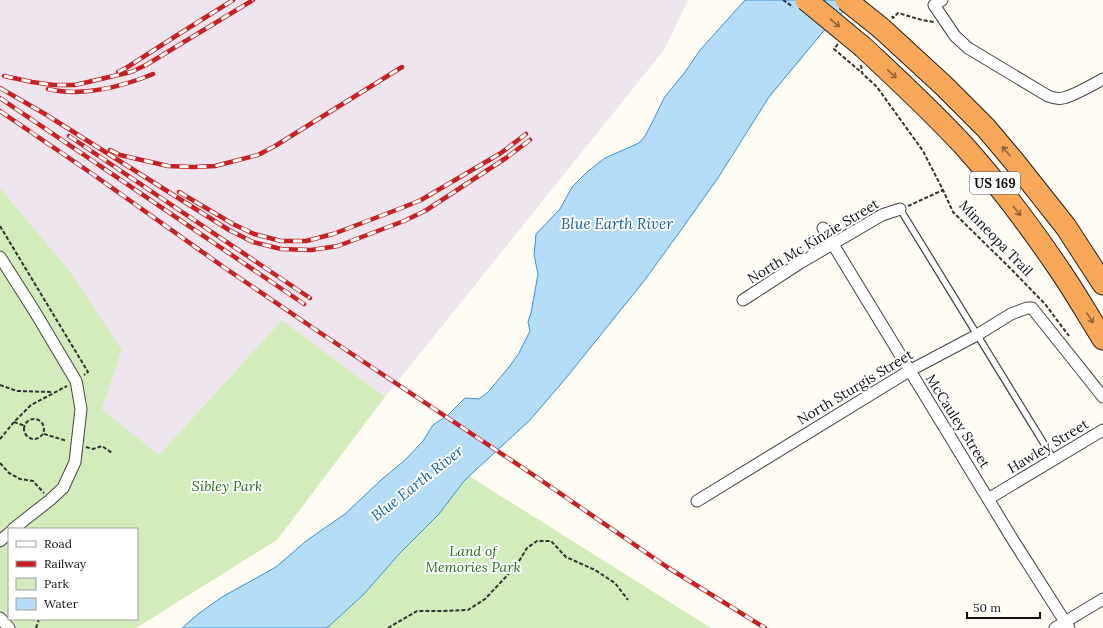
<svg xmlns="http://www.w3.org/2000/svg" width="1103" height="628" font-family="Lora,serif">
  <rect width="100%" height="100%" fill="#fffdf3"/>
  <path fill="#eee5ee" d="M 0,0 L 688,0 L 664,50 L 385,397 L 282,320 L 159,455 L 102,409 L 122,350 L 70,271 L 0,188 Z"/>
  <path fill="#d2ecbb" fill-rule="evenodd" d="M 0,188 L 70,271 L 122,350 L 102,409 L 159,455 L 282,320 L 385,397 L 277,540 L 136,628 L 0,628 ZM 9,529 L 137,529 L 137,619 L 9,619 Z
    M 461,471 L 711,628 L 305,628 Z"/>
  <path fill="#b6ddf8" stroke="#3a8fd2" d="M 745,0 L 856,0 L 827,27 L 769,97 L 718,178 L 681,230 L 644,281 L 566,378 L 530,420 L 464,481 L 439,514 L 400,553 L 364,594 L 327,628 L 182,628 L 198,614 L 222,597 L 276,567 L 306,541 L 345,514 L 381,480 L 405,460 L 423,441 L 433,425 L 448,415 L 465,398 L 479,399 L 488,392 L 509,367 L 519,353 L 530,331 L 528,322 L 531,313 L 538,274 L 534,255 L 536,234 L 560,209 L 572,187 L 586,173 L 605,158 L 639,143 L 645,136 L 654,119 L 664,98 L 685,72 L 700,50 Z"/>
  <g fill="none" stroke-linecap="round" stroke-linejoin="round">
    <g stroke="#434343" stroke-width="8">
      <path id="lane" d="M 900,209 L 1054,460"/>
    </g>
    <g stroke="#434343" stroke-width="13">
      <path id="street" d="M 942,0 L 934,5 L 955,36 L 968,48 L 1048,96 C 1053,98 1058,99 1063,98 C 1073,96 1094,84 1103,79
        M 823,228 L 1013,540 L 1069,628
        M 0,257 L 35,312 L 76,381 L 77,386 L 81,409 L 75,462 L 63,488 L 50,500 L 13,529
        M 743,300 L 800,263 L 882,215 L 900,209
        M 988,499 L 1103,430
        M 697,501 L 909,371 L 977,335 L 1011,314 L 1027,308 L 1032,308 L 1103,397
        M 0,541 L 9,533
        M 0,618 L 9,628
        M 1055,628 L 1103,599"/>
    </g>
    <g stroke="#212121" stroke-width="23">
      <path id="highway" d="M 881,28 L 943,85 L 986,128 L 1013,160 L 1066,227 L 1103,284
        M 863,47 C 898,80 933,112 965,147 C 1000,186 1032,229 1061,272 C 1076,294 1089,317 1103,339"/>
    </g>
    <path stroke="#323232" stroke-width="2" stroke-dasharray="4 2" stroke-linecap="butt" d="M 892,16 L 893,18 L 898,13 L 922,20 L 934,22
      M 838,44 L 834,49 L 861,72
      M 861,65 L 862,73 L 877,87 L 923,151 L 943,190 L 953,212 L 1011,269 L 1045,304 L 1069,336
      M 908,206 L 943,190
      M 0,226 L 88,372 L 84,375
      M 0,385 L 17,391 L 52,392
      M24 429a10 10 0 1 1 20 0a10 10 0 1 1-20 0Z
      M 14,422 L 25,426
      M 44,434 L 67,441
      M 0,439 L 14,422 L 31,405 L 67,386
      M 86,447 L 93,449 L 102,446 L 112,453
      M 0,463 L 9,473 L 20,479 L 33,481 L 44,493
      M 36,628 L 39,619
      M 388,628 L 417,611 L 442,611 L 468,610 L 485,599 L 516,566 L 527,548 L 537,541 L 551,541 L 566,557 L 595,570 L 615,583 L 628,600"/>
    <use href="#lane" stroke="#fff" stroke-width="5.5"/>
    <use href="#street" stroke="#fff" stroke-width="11"/>
    <use href="#highway" stroke="#f8a858" stroke-width="21"/>
    <g stroke="#c62223" stroke-width="4.5">
      <path id="rail" d="M 118,72 L 126,68 L 179,34 L 233,0
        M 4,76 L 32,82 L 54,85 L 75,85 L 131,72 L 146,65 L 253,0
        M 0,88 L 45,114 L 229,230 L 253,242 L 281,249 L 311,250 L 338,246 L 404,221 L 425,211 L 506,158 L 530,140
        M 48,89 C 81,97 122,87 153,74
        M 0,98 L 304,304
        M 0,111 L 91,173 L 225,268 L 319,332 L 532,474 L 667,567 L 765,628
        M 69,136 L 310,298
        M 110,150 L 120,155 L 168,166 L 193,167 L 215,166 L 258,155 L 275,146 L 402,67
        M 179,192 L 233,224 L 254,234 L 281,241 L 306,241 L 333,234 L 399,209 L 421,200 L 501,153 L 526,134"/>
    </g>
    <use href="#rail" stroke="#fff" stroke-width="3" stroke-dasharray="9" stroke-linecap="butt"/>
    <g stroke="#212121" stroke-width="23" stroke-linecap="butt">
      <path id="highway-bridge" d="M 806,0 L 863,47
        M 846,0 L 881,28"/>
    </g>
    <path stroke="#323232" stroke-width="2" stroke-dasharray="4 2" stroke-linecap="butt" d="M 783,0 L 793,7"/>
    <use href="#highway-bridge" stroke="#f8a858" stroke-width="21"/>
  </g>
  <defs><path id="oneway-shaft" d="M-6 0H5M1.5-3L5.5 0L1.5 3" fill="none" stroke-width="1.6" stroke-linecap="round" stroke-linejoin="round"/></defs>
  <g stroke="#906438">
    <use href="#oneway-shaft" transform="translate(835 23) rotate(40)"/>
    <use href="#oneway-shaft" transform="translate(892 74) rotate(43)"/>
    <use href="#oneway-shaft" transform="translate(1006 151) rotate(-131)"/>
    <use href="#oneway-shaft" transform="translate(1017 211) rotate(51)"/>
    <use href="#oneway-shaft" transform="translate(1090 318) rotate(58)"/>
  </g>
  <g text-anchor="middle" dominant-baseline="central" stroke-width="4" stroke-linejoin="round" paint-order="stroke">
    <rect fill="#fff" stroke="#585858" stroke-width="1" x="970" y="172" width="50" height="22" rx="3"/>
    <g font-size="13" font-weight="bold" fill="#101010">
      <text x="995" y="183">US 169</text>
    </g>
    <g font-size="14" fill="#101010" stroke="#fff">
      <text transform="translate(996 238) rotate(46)">Minneopa Trail</text>
      <text transform="translate(813 241) rotate(-31)">North Mc Kinzie Street</text>
      <text transform="translate(855 387) rotate(-31)">North Sturgis Street</text>
      <text transform="translate(958 421) rotate(58)">McCauley Street</text>
      <text transform="translate(1048 446) rotate(-31)">Hawley Street</text>
    </g>
    <g font-size="14" font-style="italic" fill="#2a6b1d" stroke="#fff">
      <text x="227" y="486">Sibley Park</text>
      <text x="473" y="551">Land of<tspan x="473" dy="16">Memories Park</tspan></text>
    </g>
    <g font-size="15" font-style="italic" fill="#1461a8" stroke="#fff">
      <text x="617" y="223">Blue Earth River</text>
      <text transform="translate(417 483) rotate(-38)">Blue Earth River</text>
    </g>
  </g>
  <rect x="8" y="528" width="130" height="92" fill="#ffffff" stroke="#9f9f9f"/>
  <rect x="16" y="541" width="20" height="6" fill="#ffffff" stroke="#9f9f9f"/>
  <text x="44" y="548" font-size="12" fill="#101010">Road</text>
  <rect x="16" y="561" width="20" height="6" fill="#c62223" stroke="#9f9f9f"/>
  <text x="44" y="568" font-size="12" fill="#101010">Railway</text>
  <rect x="16" y="578" width="20" height="12" fill="#d2ecbb" stroke="#9f9f9f"/>
  <text x="44" y="588" font-size="12" fill="#101010">Park</text>
  <rect x="16" y="598" width="20" height="12" fill="#b6ddf8" stroke="#9f9f9f"/>
  <text x="44" y="608" font-size="12" fill="#101010">Water</text>
  <path d="M967 612v6h73v-6" fill="none" stroke="#101010" stroke-width="2"/>
  <text x="973" y="612" font-size="12" fill="#101010" stroke="#ffffff" stroke-width="3" paint-order="stroke">50 m</text>
</svg>
